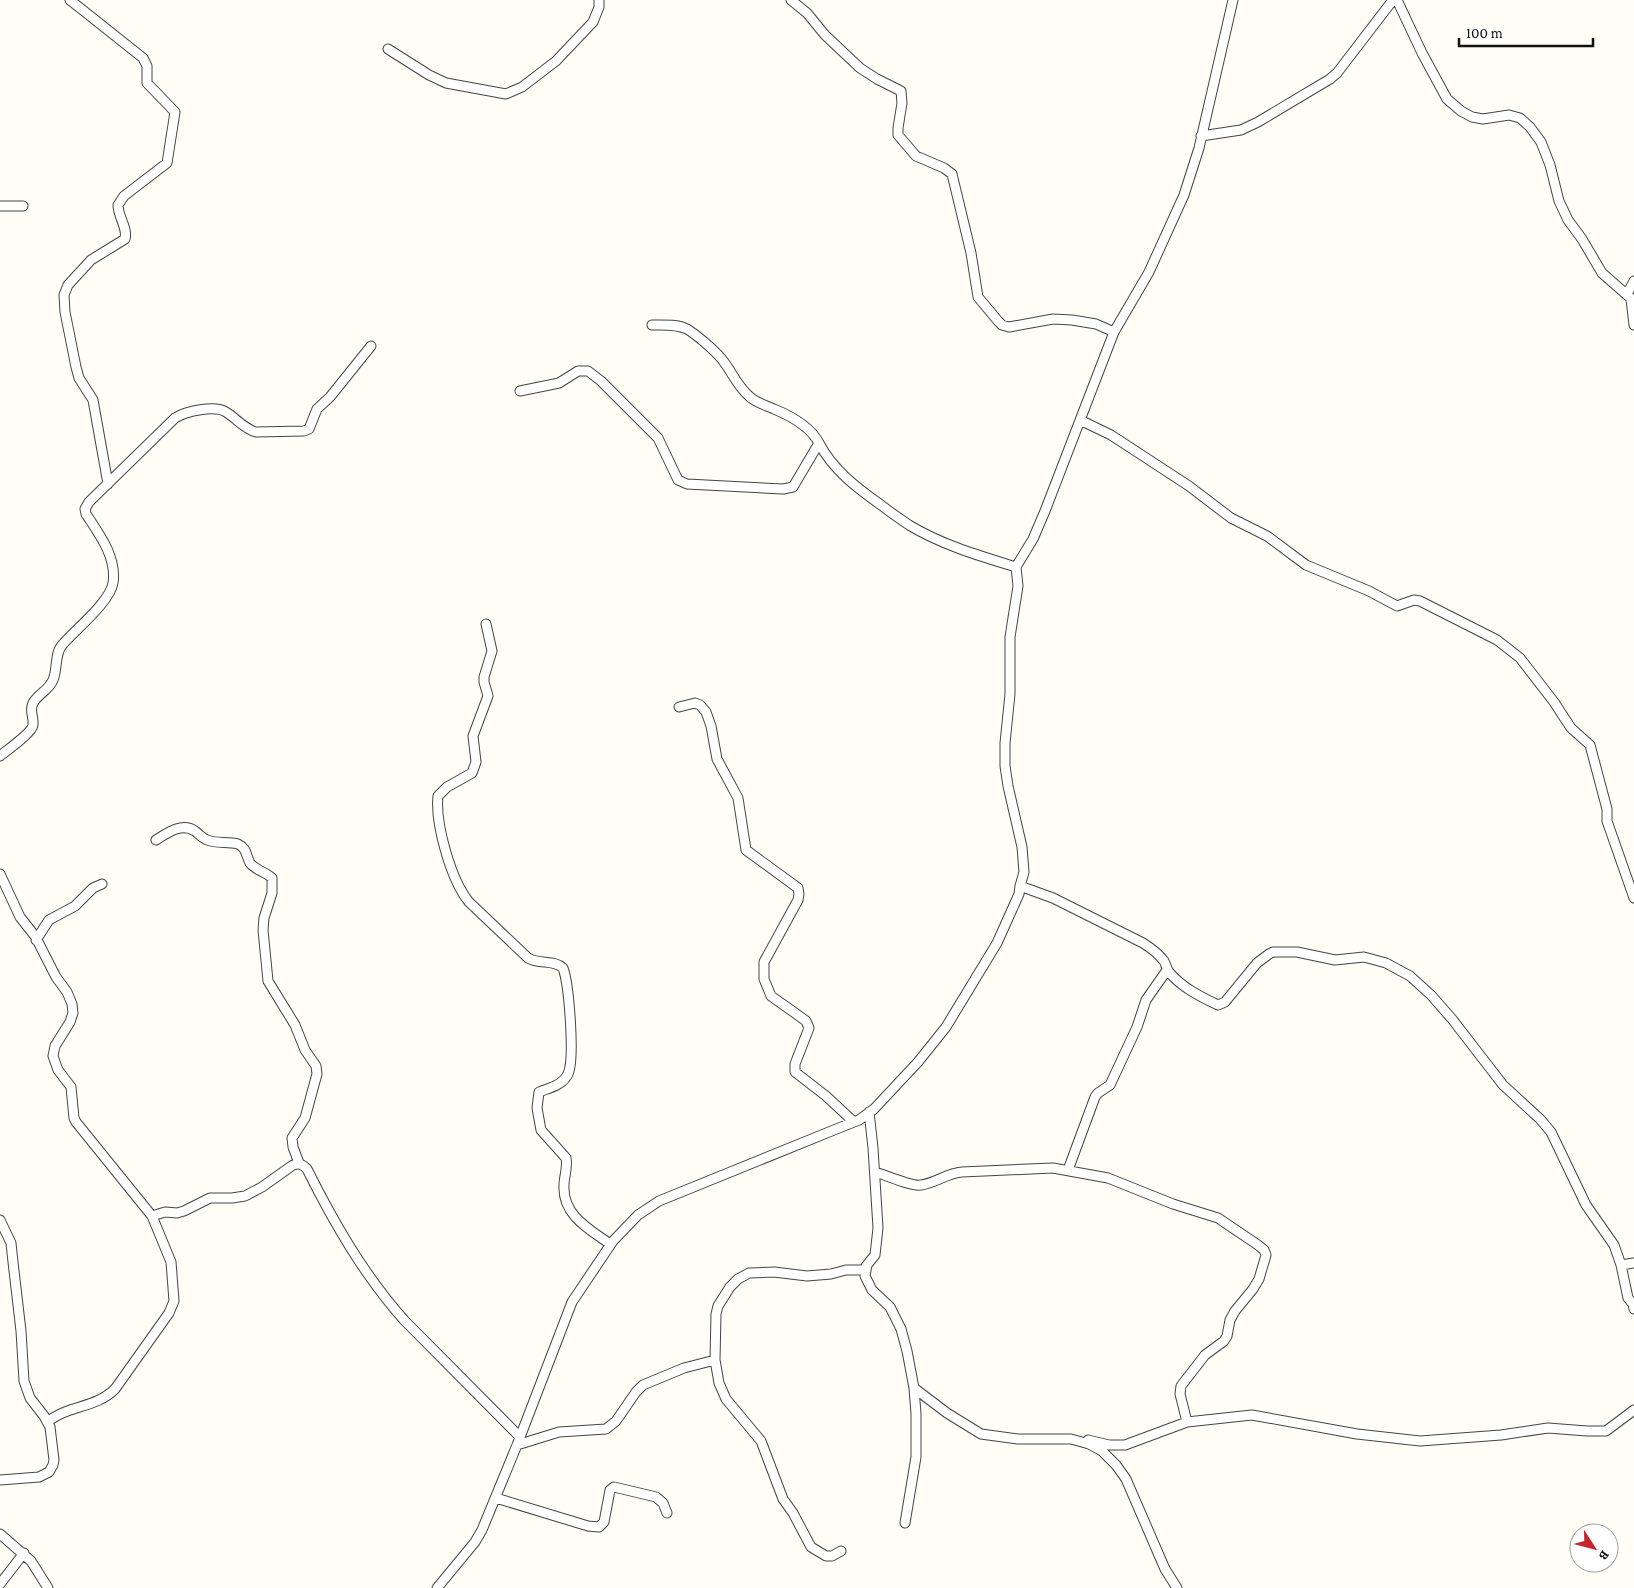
<svg xmlns="http://www.w3.org/2000/svg" width="1634" height="1588" font-family="'Crimson Pro',serif">
  <rect width="100%" height="100%" fill="#fffdf5"/>
  <g fill="none" stroke-linecap="round" stroke-linejoin="round">
    <g stroke="#444" stroke-width="11">
      <path id="street" d="M 70,0 L 143,58 L 147,66 L 147,83 L 175,112 L 167,163 L 124,196 L 118,205 C 118,217 128,228 125,239 L 91,260 L 68,285 L 64,295 L 65,312 L 76,367 L 79,378 L 93,400 L 108,484
        M 791,0 L 807,13 L 825,35 L 860,68 L 877,79 L 901,91 L 902,103 L 898,128 L 898,135 L 916,156 L 944,168 L 952,174 L 971,253 L 978,297 L 998,321 L 1002,325 L 1009,327 L 1053,319 L 1072,320 L 1096,324 L 1114,332
        M 1397,0 L 1422,53 L 1447,99 L 1461,111 L 1472,117 L 1483,119 L 1509,115 L 1520,118 L 1530,127 L 1541,142 L 1550,165 L 1559,201 L 1568,220 L 1582,239 L 1602,273 L 1634,301
        M 388,49 L 429,75 L 446,83 L 506,94 L 522,87 L 556,61 L 593,22 L 599,7 L 599,0
        M 1201,136 L 1241,130 L 1258,122 L 1330,79 L 1337,73 L 1393,0
        M 0,206 L 23,206
        M 1627,294 L 1634,281
        M 1631,299 L 1634,325
        M 652,325 C 663,325 677,324 687,329 C 697,335 718,353 724,362 C 733,374 738,387 750,397 C 757,403 765,405 774,409 C 791,416 810,426 819,443
        M 520,391 L 559,383 L 578,371 L 588,371 L 601,381 L 658,438 L 678,480 L 687,484 L 783,489 L 793,487 L 819,443 C 833,470 857,488 881,505 C 890,512 900,519 909,525 C 942,545 980,556 1016,567
        M 1080,420 L 1111,435 L 1189,486 L 1231,518 L 1267,536 L 1306,565 L 1369,591 L 1397,606 L 1414,600 L 1420,601 L 1497,640 L 1520,658 L 1554,702 L 1571,728 L 1590,745 L 1607,809 L 1607,821 L 1634,898
        M 486,624 L 492,651 L 484,677 L 484,682 L 488,696 L 473,736 L 476,762 L 472,773 L 447,787 L 438,796 C 435,824 451,880 469,902 L 528,958 C 540,965 553,959 563,968 C 569,984 575,1059 568,1074 C 563,1085 549,1088 539,1092 L 537,1108 L 541,1130 L 566,1158 C 568,1168 564,1176 564,1185 C 562,1215 589,1229 610,1244
        M 679,707 L 695,703 L 700,705 L 706,712 L 711,726 L 717,759 L 738,798 L 746,850 L 798,888 L 799,894 L 798,900 L 764,962 L 764,979 L 771,996 L 795,1013 L 806,1021 L 809,1028 L 795,1064 L 795,1072 L 826,1096 L 854,1122
        M 0,756 C 7,750 32,733 33,725 C 34,716 29,711 33,703 C 38,694 49,690 53,680 C 58,669 54,653 63,644 C 76,629 110,602 113,583 C 117,557 99,534 86,514 L 85,509 L 89,502 L 175,418 C 186,411 215,405 226,412 C 236,418 244,429 256,432 L 304,431 L 309,429 L 317,409 L 330,397 L 371,346
        M 156,840 C 167,833 182,822 195,831 C 199,834 202,838 207,840 C 217,844 228,841 238,844 C 247,848 246,856 250,863 C 255,870 266,872 272,878 L 272,893 L 264,918 L 263,930 L 268,981 L 295,1025 L 305,1050 L 316,1066 L 317,1074 L 305,1118 L 292,1138 L 293,1147 L 299,1163
        M 0,874 L 20,917 L 35,936 L 56,977 L 67,992 L 72,1004 L 73,1013 L 70,1022 L 55,1046 L 53,1056 L 58,1070 L 71,1087 L 74,1118 L 76,1122 L 152,1216 L 171,1262 L 174,1301 L 169,1313 L 115,1389 C 101,1403 83,1405 65,1412 C 59,1414 53,1418 48,1421
        M 1020,886 L 1053,898 L 1143,943 C 1151,948 1158,953 1164,961 C 1166,964 1166,968 1169,972 C 1181,987 1201,997 1218,1005 L 1225,1002 L 1257,963 L 1269,954 L 1273,952 L 1297,952 L 1335,960 L 1364,957 L 1386,963 L 1410,976 L 1431,995 L 1452,1019 L 1503,1085 L 1540,1119 L 1551,1132 L 1586,1205 L 1614,1245 L 1621,1265 L 1628,1298 L 1633,1304 L 1634,1309
        M 36,940 L 49,920 L 75,906 L 93,888 L 102,884
        M 869,1112 L 873,1148 L 878,1228 L 875,1255 L 867,1265 L 865,1276 L 872,1290 L 890,1307 L 901,1329 L 907,1351 L 914,1388 L 947,1413 L 981,1434 L 1018,1439 L 1071,1439 L 1089,1444 L 1102,1451 L 1116,1465 L 1126,1479 L 1165,1569 L 1177,1588
        M 1068,1170 L 1095,1097 L 1098,1093 L 1110,1085 L 1137,1027 L 1146,1000 L 1167,970
        M 875,1172 C 886,1175 912,1187 921,1185 C 936,1183 947,1173 962,1172 L 1053,1168 L 1108,1178 L 1173,1204 L 1218,1218 L 1258,1245 L 1264,1250 L 1266,1255 L 1264,1262 L 1259,1279 L 1253,1289 L 1235,1311 L 1230,1320 L 1227,1336 L 1224,1341 L 1205,1355 L 1181,1386 L 1180,1394 L 1187,1422
        M 152,1216 L 165,1212 L 177,1213 L 184,1211 L 210,1198 L 232,1198 L 245,1196 L 262,1187 L 293,1165 C 300,1163 302,1164 307,1169 C 334,1223 364,1275 404,1320 L 520,1437
        M 0,1220 L 11,1243 L 13,1262 L 21,1331 L 24,1381 L 30,1398 L 44,1416 L 50,1427 L 54,1460 L 53,1465 L 49,1472 L 39,1477 L 0,1480
        M 1621,1265 L 1634,1263
        M 1088,1440 L 1109,1445 L 1125,1445 L 1187,1422 L 1252,1415 L 1357,1434 L 1420,1441 L 1501,1435 L 1548,1428 L 1587,1431 L 1606,1431 L 1634,1410
        M 517,1445 L 559,1432 L 606,1429 L 616,1421 L 636,1392 L 643,1385 L 684,1368 L 715,1360
        M 496,1498 L 588,1526 L 599,1527 L 604,1522 L 610,1490 L 614,1487 L 656,1497 L 663,1503 L 667,1513
        M 905,1523 L 916,1457 L 916,1414 L 914,1388
        M 0,1534 L 31,1561 L 48,1588
        M 841,1551 L 832,1556 L 826,1556 L 811,1547 L 793,1513 L 783,1499 L 761,1441 L 726,1399 L 719,1383 L 715,1360 L 716,1314 L 718,1306 L 730,1287 L 738,1279 L 749,1273 L 774,1272 L 807,1276 L 831,1274 L 846,1270 L 865,1270 L 866,1266
        M 0,1584 L 24,1553
        M 437,1588 L 475,1542 L 482,1530 L 517,1445 L 572,1302 L 613,1241 L 638,1215 L 659,1201 L 829,1132 L 859,1120 L 874,1109 L 918,1062 L 946,1027 L 997,943 L 1019,894 L 1020,886 L 1024,872 L 1022,847 L 1008,786 L 1005,766 L 1005,743 L 1010,694 L 1010,637 L 1018,586 L 1016,567 L 1033,539 L 1045,511 L 1114,332 L 1149,272 L 1184,195 L 1199,148 L 1233,0"/>
    </g>
    <use href="#street" stroke="#fff" stroke-width="9"/>
  </g>
  <g transform="translate(1594 1548) rotate(126)"><circle r="24" fill="#ffffff" stroke="#a0a0a0"/>
  <path d="M0-4L9 19L0 12L-9 19Z" fill="#c4262e"/>
  <text y="-8" font-size="14" font-weight="bold" text-anchor="middle" fill="#111111">B</text>
  </g>
  <path d="M1459 38v8h134v-8" fill="none" stroke="#111111" stroke-width="2.5"/>
  <text x="1466" y="38" font-size="15" fill="#111111" stroke="#ffffff" stroke-width="4" paint-order="stroke">100 m</text>
</svg>
